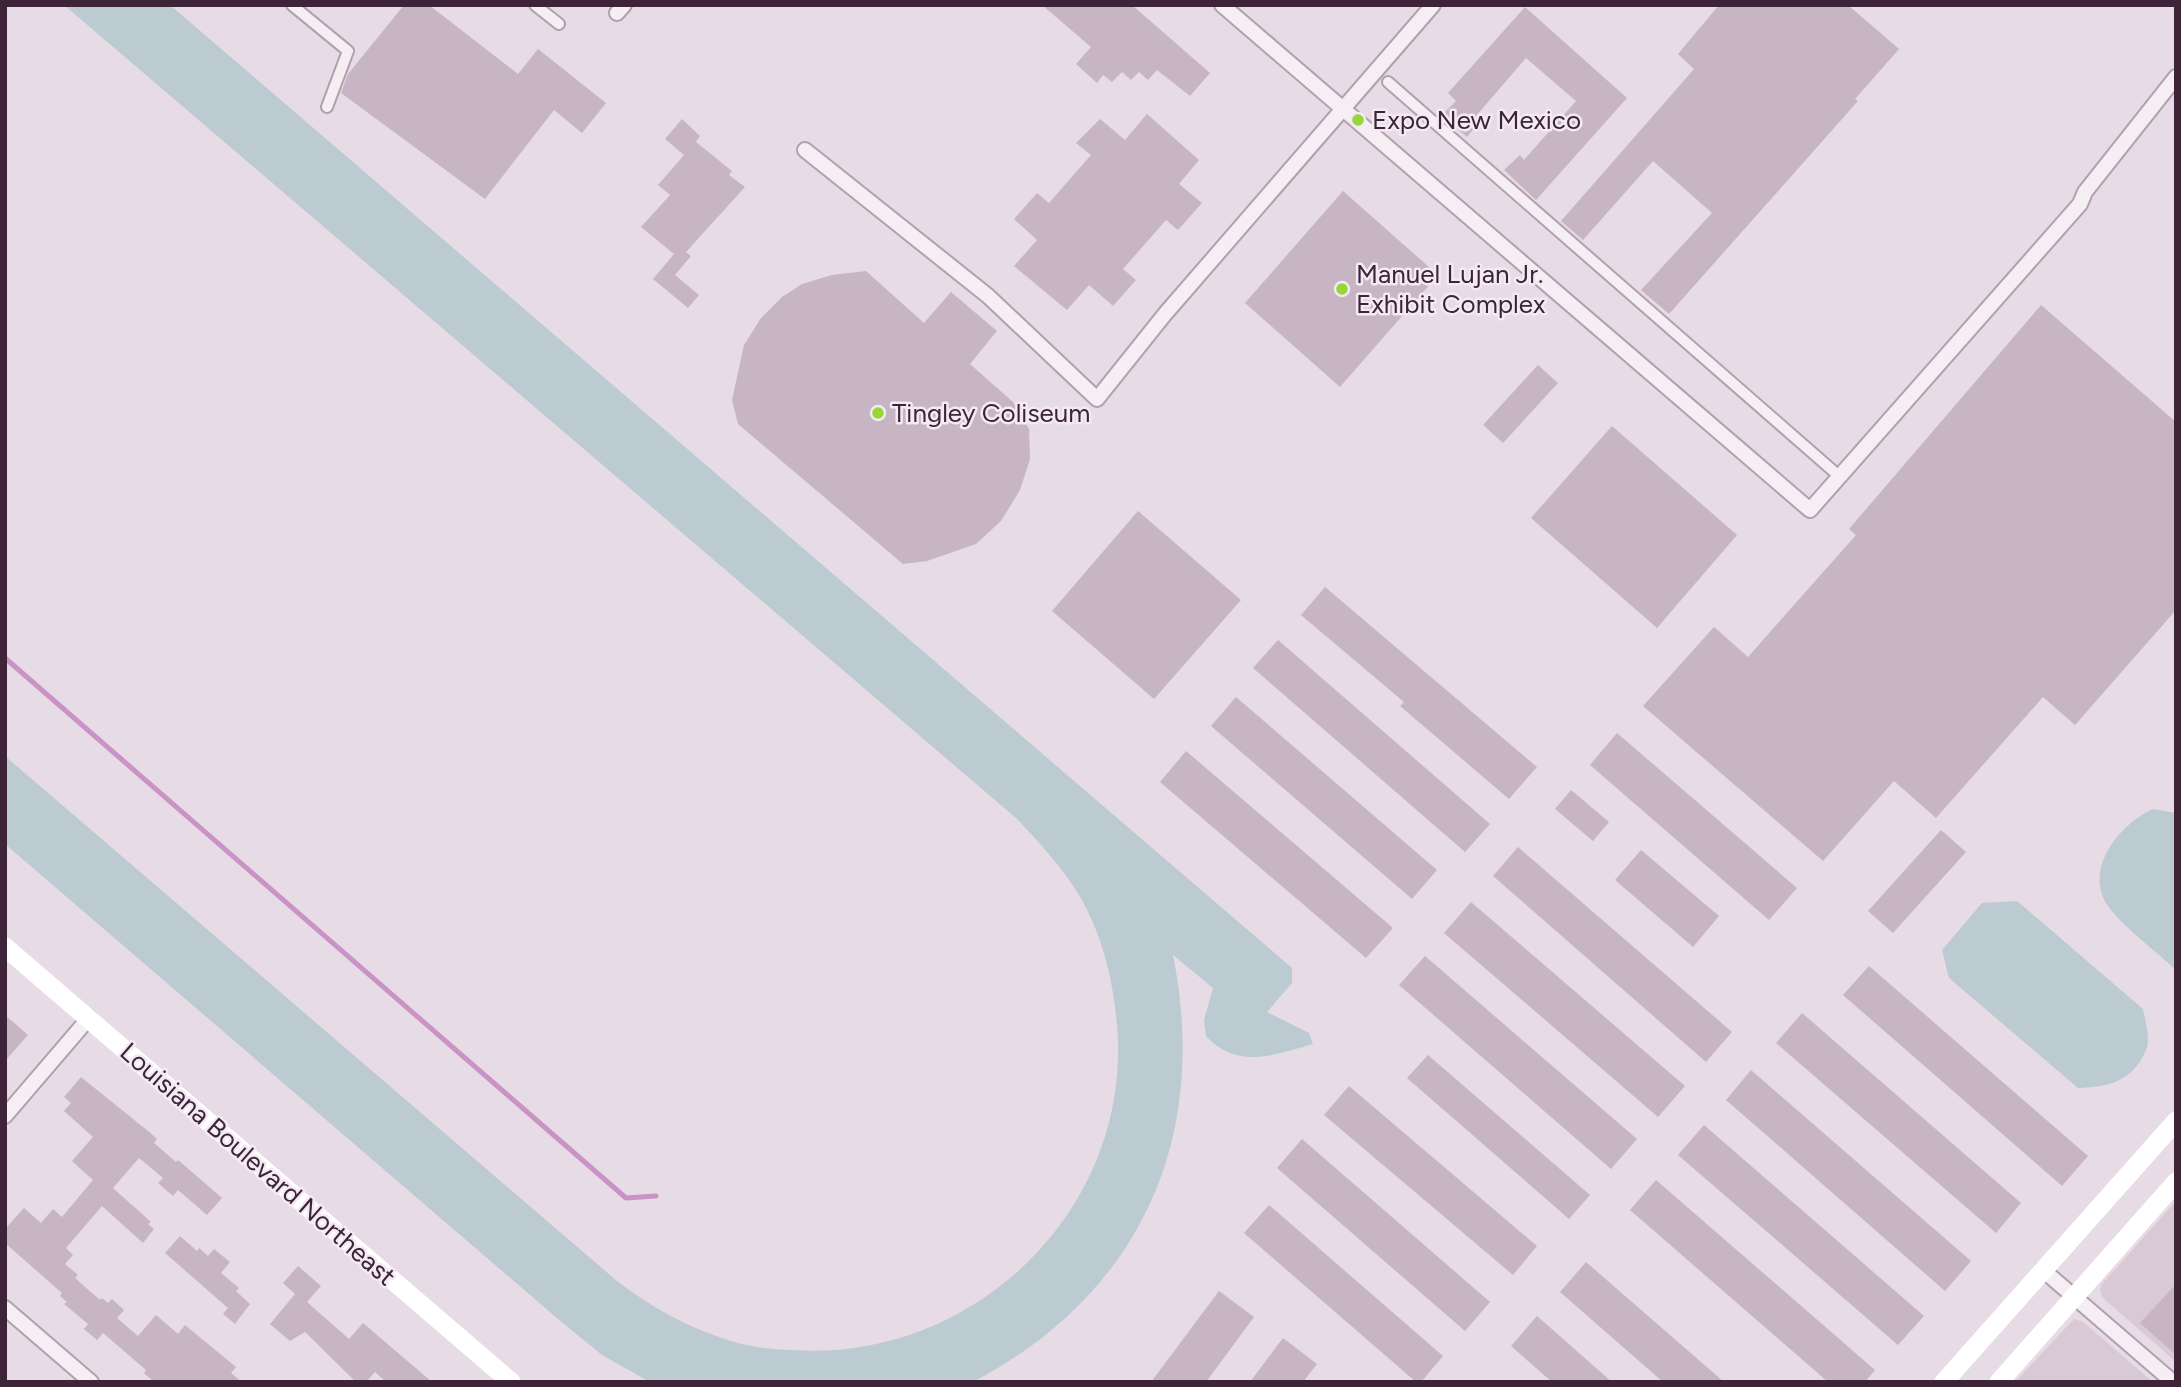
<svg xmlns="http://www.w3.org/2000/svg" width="2181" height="1387" font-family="Figtree,sans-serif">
  <rect width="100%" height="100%" fill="#e7dbe5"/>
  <path fill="#d9c9d5" d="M 2176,1201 L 2176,1362 L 2103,1298 L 2100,1291 L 2101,1285 Z
    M 2074,1319 L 2083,1322 L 2153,1382 L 2015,1382 Z"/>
  <path fill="#bccbd1" d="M 64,5 L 170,5 L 1292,968 L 1292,983 L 1267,1012 L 1309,1033 L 1313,1044 C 1273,1055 1238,1070 1206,1036 L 1204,1020 L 1213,988 L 1173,955 C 1210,1139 1140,1294 973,1382 L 650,1382 L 602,1355 L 558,1319 L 5,844 L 5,756 L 617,1281 C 651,1307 687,1327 728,1340 C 748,1347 770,1349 791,1350 C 966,1363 1123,1220 1118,1042 C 1116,992 1105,939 1079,895 C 1061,866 1039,842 1016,818 Z
    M 2153,809 L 2176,813 L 2176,970 C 2156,951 2124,928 2108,906 C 2082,869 2121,823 2153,809 Z
    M 2017,901 L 2143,1009 C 2145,1019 2150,1037 2147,1047 C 2135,1081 2109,1087 2078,1088 L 1949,978 L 1942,950 L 1982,903 Z"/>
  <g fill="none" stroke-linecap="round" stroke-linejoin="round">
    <path stroke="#ca93c6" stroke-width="5" d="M 5,658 L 626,1198 L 656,1196"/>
  </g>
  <path fill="#c7b5c4" d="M 404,5 L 429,5 L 518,74 L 538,49 L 606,103 L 582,133 L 554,110 L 485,199 L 341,93 L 348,74 Z
    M 1042,5 L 1132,5 L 1210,73 L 1190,96 L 1157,70 L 1148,80 L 1139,72 L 1131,80 L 1122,72 L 1112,82 L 1103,75 L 1097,83 L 1076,64 L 1091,47 Z
    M 1719,5 L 1848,5 L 1899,49 L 1855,99 L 1858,101 L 1669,314 L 1641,290 L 1712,213 L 1653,161 L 1583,240 L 1561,221 L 1694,69 L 1678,54 Z
    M 1525,7 L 1627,98 L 1536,200 L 1504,170 L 1520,155 L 1524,160 L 1576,101 L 1526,58 L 1476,116 L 1481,120 L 1467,137 L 1441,116 L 1456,101 L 1448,93 Z
    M 1147,114 L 1199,160 L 1179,184 L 1202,203 L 1178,230 L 1166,220 L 1123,269 L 1136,280 L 1113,306 L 1089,285 L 1067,310 L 1014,266 L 1037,240 L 1014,219 L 1037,193 L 1049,203 L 1091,155 L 1076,143 L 1100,119 L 1125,140 Z
    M 682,119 L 700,136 L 696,142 L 732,171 L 729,175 L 745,187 L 686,252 L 691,256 L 675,275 L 699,295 L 688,308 L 653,279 L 674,254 L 641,227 L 670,195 L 658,185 L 684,155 L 665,139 Z
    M 1343,191 L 1438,275 L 1340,387 L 1245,303 Z
    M 866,271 L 924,323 L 951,292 L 997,331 L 970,364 L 1013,402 L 1029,429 L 1030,459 L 1020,490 L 1001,521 L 976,544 L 927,561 L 903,564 L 738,424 L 732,400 L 744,345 L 761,318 L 782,297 L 802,284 L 832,275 Z
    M 2041,305 L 2176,422 L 2176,610 L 2075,725 L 2043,697 L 1936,818 L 1894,781 L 1823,861 L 1643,706 L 1714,627 L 1748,657 L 1856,535 L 1849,529 Z
    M 1538,365 L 1558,383 L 1503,443 L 1483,425 Z
    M 1612,426 L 1737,535 L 1657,628 L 1531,518 Z
    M 1138,511 L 1241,600 L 1154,699 L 1052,611 Z
    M 1325,587 L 1537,767 L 1509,799 L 1400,706 L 1404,702 L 1301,615 Z
    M 1278,640 L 1490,824 L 1465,852 L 1253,668 Z
    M 1236,697 L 1437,870 L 1412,899 L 1211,726 Z
    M 1617,733 L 1797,888 L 1769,920 L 1590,765 Z
    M 1186,751 L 1393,928 L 1366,958 L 1160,782 Z
    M 1571,790 L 1609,822 L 1593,841 L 1555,809 Z
    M 1941,830 L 1966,852 L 1893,933 L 1868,911 Z
    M 1518,847 L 1732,1032 L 1706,1062 L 1493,876 Z
    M 1641,850 L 1719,916 L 1693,947 L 1615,880 Z
    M 1471,902 L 1685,1086 L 1658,1117 L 1444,933 Z
    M 1425,956 L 1637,1139 L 1611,1169 L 1399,985 Z
    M 1869,966 L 2088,1156 L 2062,1186 L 1843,995 Z
    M 1802,1013 L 2021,1203 L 1996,1233 L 1776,1043 Z
    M 5,1015 L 28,1035 L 5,1061 Z
    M 1428,1055 L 1590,1195 L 1569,1219 L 1407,1078 Z
    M 1751,1070 L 1971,1261 L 1945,1291 L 1726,1100 Z
    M 81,1077 L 148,1131 L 157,1139 L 154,1143 L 176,1162 L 178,1160 L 222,1198 L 207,1215 L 178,1190 L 173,1196 L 158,1183 L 163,1178 L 139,1158 L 113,1188 L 151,1222 L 148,1224 L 154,1229 L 143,1243 L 102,1206 L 66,1248 L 73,1255 L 65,1264 L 78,1275 L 75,1278 L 100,1300 L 102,1298 L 108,1303 L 112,1299 L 124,1310 L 117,1318 L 138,1336 L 156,1315 L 178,1334 L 185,1325 L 236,1367 L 231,1373 L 242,1382 L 154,1382 L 144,1373 L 146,1370 L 103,1333 L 97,1340 L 84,1329 L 88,1324 L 64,1304 L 67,1302 L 60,1296 L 62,1293 L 5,1243 L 5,1229 L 24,1208 L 41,1223 L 53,1209 L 62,1217 L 93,1180 L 72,1161 L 93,1137 L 64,1111 L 71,1103 L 64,1097 Z
    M 1349,1086 L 1537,1246 L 1513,1275 L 1324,1115 Z
    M 1704,1125 L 1924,1316 L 1898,1345 L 1678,1155 Z
    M 1302,1139 L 1490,1302 L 1465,1331 L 1277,1168 Z
    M 1656,1180 L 1875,1370 L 1865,1382 L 1828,1382 L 1630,1210 Z
    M 1269,1205 L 1443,1356 L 1421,1382 L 1416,1382 L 1244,1233 Z
    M 180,1236 L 197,1251 L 199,1248 L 208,1256 L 214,1249 L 230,1262 L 221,1273 L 239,1288 L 236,1291 L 250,1304 L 235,1324 L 223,1314 L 228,1308 L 165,1253 Z
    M 1586,1262 L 1724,1382 L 1663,1382 L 1560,1292 Z
    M 298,1266 L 321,1286 L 307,1302 L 349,1339 L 363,1323 L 432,1382 L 386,1382 L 375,1372 L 366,1382 L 356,1382 L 305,1332 L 290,1341 L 270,1324 L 295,1294 L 283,1283 Z
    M 2176,1284 L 2176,1355 L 2140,1323 Z
    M 1219,1291 L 1254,1317 L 1206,1382 L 1151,1382 Z
    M 1537,1316 L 1612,1382 L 1552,1382 L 1511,1346 Z
    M 1283,1338 L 1317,1364 L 1303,1382 L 1250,1382 Z"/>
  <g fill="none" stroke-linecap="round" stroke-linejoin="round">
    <g stroke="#b1a0ae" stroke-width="14">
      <path id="pedestrian" d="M 292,5 L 348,51 L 327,107
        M 535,5 L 559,24
        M 1388,82 L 1839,476"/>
    </g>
    <g stroke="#b1a0ae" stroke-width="18">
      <path id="minor" d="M 1222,5 L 1810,510 L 2080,204 L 2085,192 L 2176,77
        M 617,13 L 624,5
        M 805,150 L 988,296 L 1097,399 L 1165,314 L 1433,5
        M 5,1116 L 89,1018
        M 2043,1270 L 2173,1382
        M 5,1308 L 91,1382"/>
    </g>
    <use href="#pedestrian" stroke="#f5eef3" stroke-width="10"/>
    <use href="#minor" stroke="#f5eef3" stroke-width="14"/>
    <path stroke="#fff" stroke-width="19" d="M 5,947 L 511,1382
      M 1944,1382 L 2176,1121
      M 1999,1382 L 2176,1182"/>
  </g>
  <g fill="#96d636" stroke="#f4eaf3" stroke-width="2.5">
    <circle cx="1358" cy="120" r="7"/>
    <circle cx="1342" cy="289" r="7"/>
    <circle cx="878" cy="413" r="7"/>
  </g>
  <g text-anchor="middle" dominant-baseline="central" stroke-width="5" stroke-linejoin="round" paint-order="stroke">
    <g font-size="26" fill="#3d2439" stroke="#f4eaf3" text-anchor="start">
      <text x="1372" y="120">Expo New Mexico</text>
      <text x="1356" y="274">Manuel Lujan Jr.<tspan x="1356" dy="30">Exhibit Complex</tspan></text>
      <text x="892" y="413">Tingley Coliseum</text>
    </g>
    <g font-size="26" fill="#3d2439" stroke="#f4eaf3">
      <text transform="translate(258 1164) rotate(41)">Louisiana Boulevard Northeast</text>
    </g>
  </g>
  <rect width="2181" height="1387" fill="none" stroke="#3d2439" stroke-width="14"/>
</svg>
